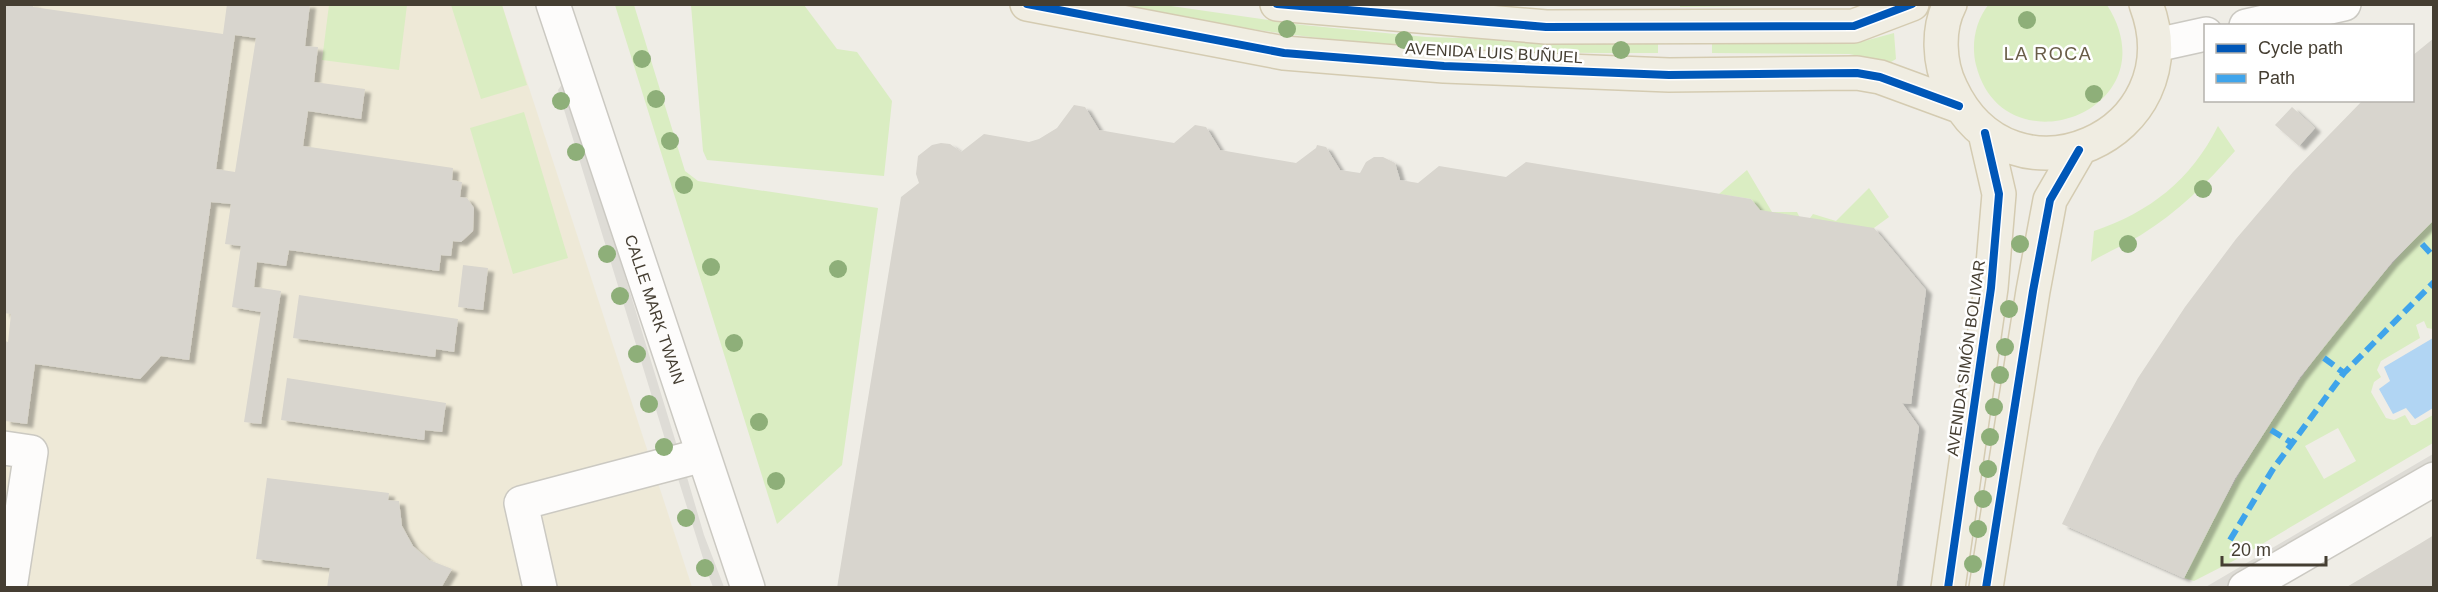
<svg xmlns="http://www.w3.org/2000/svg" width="2438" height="592" font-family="Arial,sans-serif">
  <defs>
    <filter id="shadow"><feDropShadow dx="6" dy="4" stdDeviation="1.5" flood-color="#0004"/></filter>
  </defs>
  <rect width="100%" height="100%" fill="#efede6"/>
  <path fill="#eee9d7" d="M 4,5 L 502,5 L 692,587 L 5,587 Z"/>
  <path fill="#daedc2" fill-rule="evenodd" d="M 1680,4 L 1856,4 L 1856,5 L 1680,7 Z
    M 1989,4 L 2107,5 C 2174,110 2003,174 1976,65 C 1971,45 1975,21 1989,4 Z
    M 329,5 L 407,5 L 399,70 L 322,60 Z
    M 451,5 L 502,5 L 527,85 L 481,99 Z
    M 615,5 L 634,5 L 685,171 L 698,181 L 878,208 L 842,465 L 777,524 Z
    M 691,5 L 804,5 L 837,49 L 857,52 L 892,101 L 884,176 L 707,160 L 703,151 Z
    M 1104,5 L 1164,5 L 1303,25 L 1426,37 L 1658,44 L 1658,53 C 1542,54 1427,49 1311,37 C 1242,29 1173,16 1104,5 Z
    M 1894,33 L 1896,59 L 1891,62 L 1849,54 L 1712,53 L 1712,43 L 1857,43 Z
    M 524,112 L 568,258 L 513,274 L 470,128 Z
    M 2218,126 L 2235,151 C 2207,183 2178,212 2141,235 C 2125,245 2107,252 2091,262 L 2094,231 C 2150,212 2191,180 2218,126 Z
    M 1747,170 L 1772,212 L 1797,212 L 1804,226 L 1813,214 L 1836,221 L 1869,188 L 1889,217 L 1830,260 L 1770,224 L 1751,199 L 1719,194 Z
    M 2433,220 L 2433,329 L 2427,328 L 2424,321 L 2416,325 L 2420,338 L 2381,361 L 2377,370 L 2381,377 L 2374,382 L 2371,392 L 2386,418 L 2394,420 L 2405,415 L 2411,425 L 2415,425 L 2433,415 L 2433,443 L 2235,560 L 2194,581 L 2184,578 C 2247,445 2330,325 2433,220 ZM 2338,428 L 2356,461 L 2324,479 L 2305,446 Z"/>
  <path fill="#dedcd6" d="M 565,80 L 677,446 L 668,449 L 558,90 Z
    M 2433,454 L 2433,467 L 2227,587 L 2204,588 Z
    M 684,467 L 704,535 L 724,587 L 713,587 L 708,574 L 675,469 Z"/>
  <path fill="#b1d5f3" d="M 2433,338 L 2433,408 L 2415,419 L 2406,408 L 2393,414 L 2379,389 L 2390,381 L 2384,367 Z"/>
  <path fill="#d8d5ce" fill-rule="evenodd" filter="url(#shadow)" d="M 4,4 L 34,4 L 33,7 L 223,34 L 227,4 L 310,4 L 305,46 L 318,47 L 314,82 L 365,89 L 361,119 L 308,111 L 303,146 L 453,168 L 452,180 L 462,182 L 460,197 L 467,198 L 474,208 L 473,231 L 461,242 L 453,241 L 451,256 L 441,255 L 439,271 L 289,250 L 286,266 L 257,262 L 254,287 L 281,291 L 261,424 L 244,422 L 261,312 L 232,307 L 241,246 L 225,244 L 231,204 L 211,202 L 189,360 L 161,356 L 140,379 L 35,364 L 27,424 L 5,421 L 5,341 L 8,342 L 11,314 L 4,313 ZM 235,35 L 256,38 L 235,172 L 216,169 Z
    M 2434,38 L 2434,220 L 2392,262 L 2300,377 L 2235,478 L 2184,578 L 2062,524 L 2098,450 L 2138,378 L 2185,307 L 2236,239 L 2293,172 L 2363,100 L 2412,100 L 2412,56 Z
    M 1074,105 L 1085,107 L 1099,130 L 1174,143 L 1195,125 L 1206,127 L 1220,150 L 1296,163 L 1316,148 L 1317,145 L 1326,147 L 1340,170 L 1360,173 L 1366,162 L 1374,157 L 1383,157 L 1395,163 L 1400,180 L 1418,183 L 1439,166 L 1506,177 L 1526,162 L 1751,199 L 1760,210 L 1874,228 L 1926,290 L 1911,404 L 1902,403 L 1919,427 L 1896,588 L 837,588 L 901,197 L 919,183 L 916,174 L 918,156 L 932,145 L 941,143 L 950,144 L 961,152 L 984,134 L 1029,142 L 1039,139 L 1057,128 Z
    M 2292,107 L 2315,128 L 2299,146 L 2275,125 Z
    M 463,265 L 488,268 L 483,310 L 458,307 Z
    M 299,295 L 458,319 L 454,352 L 436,349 L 435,357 L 293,338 Z
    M 287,378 L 446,403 L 442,432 L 425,430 L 424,440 L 281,420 Z
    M 267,478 L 389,493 L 388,500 L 399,501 L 402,526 L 413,546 L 429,560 L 452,569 L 441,588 L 327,588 L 330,568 L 256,559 Z
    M 2434,535 L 2434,588 L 2345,588 L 2421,543 Z"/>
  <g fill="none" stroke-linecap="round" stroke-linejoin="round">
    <g stroke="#cbc9c2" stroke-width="36">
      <g id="minor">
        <path id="s1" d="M 553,4 L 748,588"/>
        <path d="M 2246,26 L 2344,4"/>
        <path d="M 2156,45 L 2206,34"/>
        <path d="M 4,448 L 31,452 L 10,588"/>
        <path d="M 540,588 L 521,503 L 703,455"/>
        <path d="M 2245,588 L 2434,479"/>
      </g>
    </g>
    <g stroke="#d4cbb1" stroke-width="36">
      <path id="major" d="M 1027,4 L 1284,53 L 1444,66 L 1669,75 L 1857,73 L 1880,77 L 1959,106
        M 1277,4 L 1546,27 L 1854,26 L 1912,4
        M 1950,4 C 1937,29 1939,64 1951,88 C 2011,217 2196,136 2146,4
        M 1948,588 L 1991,288 L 1999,194 L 1985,133
        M 1986,588 L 2033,291 L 2050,200 L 2079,150"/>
    </g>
    <use href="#minor" stroke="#fdfcfb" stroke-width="33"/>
    <use href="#major" stroke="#f0ede2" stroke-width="33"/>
    <path stroke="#3fa4eb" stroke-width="6" stroke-dasharray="12 6" stroke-linecap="butt" d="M 2422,244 L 2434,257
      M 2324,358 L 2344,373
      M 2271,430 L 2292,443
      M 2230,540 L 2273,469 L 2344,373 L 2434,282"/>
    <g stroke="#fff" stroke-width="11">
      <path id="cycleway" d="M 1027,4 L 1284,53 L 1444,66 L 1669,75 L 1857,73 L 1880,77 L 1959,106
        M 1277,4 L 1546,27 L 1854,26 L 1912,4
        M 1948,588 L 1991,288 L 1999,194 L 1985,133
        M 1986,588 L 2033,291 L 2050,200 L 2079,150"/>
    </g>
    <use href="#cycleway" stroke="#0057b8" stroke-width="8"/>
  </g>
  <g fill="#8eaf79">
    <circle cx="2027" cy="20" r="9"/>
    <circle cx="1287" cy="29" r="9"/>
    <circle cx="1404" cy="40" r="9"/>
    <circle cx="1621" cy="50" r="9"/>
    <circle cx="642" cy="59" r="9"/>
    <circle cx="2094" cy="94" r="9"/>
    <circle cx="656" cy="99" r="9"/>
    <circle cx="561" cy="101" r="9"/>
    <circle cx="670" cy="141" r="9"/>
    <circle cx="576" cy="152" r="9"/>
    <circle cx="684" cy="185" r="9"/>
    <circle cx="2203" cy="189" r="9"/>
    <circle cx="2020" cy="244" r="9"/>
    <circle cx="2128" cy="244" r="9"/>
    <circle cx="607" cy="254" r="9"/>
    <circle cx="711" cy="267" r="9"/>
    <circle cx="838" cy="269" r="9"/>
    <circle cx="620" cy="296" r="9"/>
    <circle cx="2009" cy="309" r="9"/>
    <circle cx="734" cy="343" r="9"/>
    <circle cx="2005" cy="347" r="9"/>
    <circle cx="637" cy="354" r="9"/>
    <circle cx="2000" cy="375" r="9"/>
    <circle cx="649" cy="404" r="9"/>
    <circle cx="1994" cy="407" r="9"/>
    <circle cx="759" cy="422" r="9"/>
    <circle cx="1990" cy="437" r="9"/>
    <circle cx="664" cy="447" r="9"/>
    <circle cx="1988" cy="469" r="9"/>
    <circle cx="776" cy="481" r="9"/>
    <circle cx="1983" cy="499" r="9"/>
    <circle cx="686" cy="518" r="9"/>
    <circle cx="1978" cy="529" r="9"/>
    <circle cx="1973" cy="564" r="9"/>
    <circle cx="705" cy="568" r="9"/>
  </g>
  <g text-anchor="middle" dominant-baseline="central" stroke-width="5" stroke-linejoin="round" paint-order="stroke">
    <g font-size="16" fill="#453e32" stroke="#fff">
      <text transform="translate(1494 53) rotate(3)">AVENIDA LUIS BUÑUEL</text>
      <text stroke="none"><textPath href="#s1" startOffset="322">CALLE MARK TWAIN</textPath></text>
      <text transform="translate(1966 358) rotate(-82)">AVENIDA SIMÓN BOLIVAR</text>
    </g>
    <g font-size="18" letter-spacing="1.5" fill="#695d48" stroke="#fff">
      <text x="2048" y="54">LA ROCA</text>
    </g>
  </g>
  <rect width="2438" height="592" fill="none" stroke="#453e32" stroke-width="12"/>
  <rect x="2204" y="24" width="210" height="78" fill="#ffffff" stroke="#b5b2ad" stroke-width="1.5"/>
  <rect x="2216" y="44" width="30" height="9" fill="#0057b8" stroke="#b5b2ad" stroke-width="1.5"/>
  <text x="2258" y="54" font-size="18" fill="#453e32">Cycle path</text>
  <rect x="2216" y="74" width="30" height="9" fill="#3fa4eb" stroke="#b5b2ad" stroke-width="1.5"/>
  <text x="2258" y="84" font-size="18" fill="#453e32">Path</text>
  <path d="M2222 556v9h104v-9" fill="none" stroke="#453e32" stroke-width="3"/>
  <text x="2231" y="556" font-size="18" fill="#453e32" stroke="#ffffff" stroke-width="4.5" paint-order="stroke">20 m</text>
</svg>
